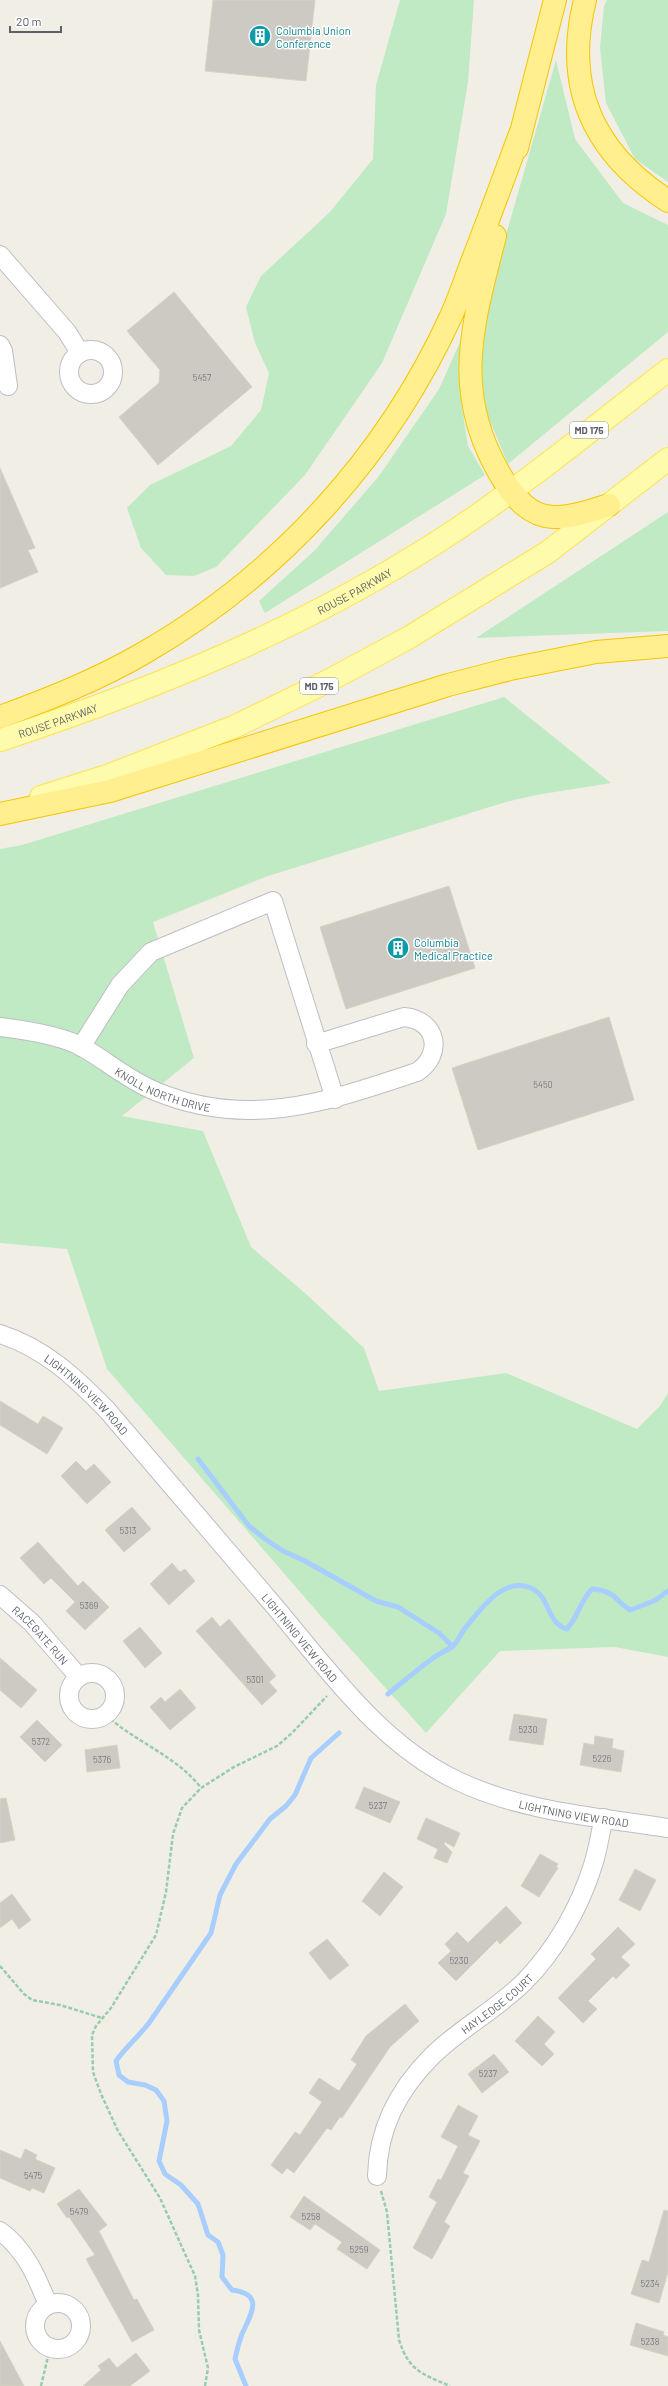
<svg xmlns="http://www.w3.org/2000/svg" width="668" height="2386" font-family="Barlow,sans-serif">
  <rect width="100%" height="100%" fill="#f1efe5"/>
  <path fill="#bfeac4" d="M 400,0 L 474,0 L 468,82 L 446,214 L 382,363 L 305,475 L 216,567 L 194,576 L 166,575 L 141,548 L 127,508 L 150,485 L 231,446 L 261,410 L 269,373 L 255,343 L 246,307 L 261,276 L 330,212 L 373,159 L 376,85 Z
    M 607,0 L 668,0 L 668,182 L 635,159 L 606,103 L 600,48 L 604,6 Z
    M 556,60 L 575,139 L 623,203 L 668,225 L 668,332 L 508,464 L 487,414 L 478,357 L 494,277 Z
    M 461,340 L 461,401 L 468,446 L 485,475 L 265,613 L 259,601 L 314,551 L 379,476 L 439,389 Z
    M 668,512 L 668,631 L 476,638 Z
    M 504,697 L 611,783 L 536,795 L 506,802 L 268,876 L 153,922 L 194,1058 L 122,1116 L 203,1131 L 251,1247 L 306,1294 L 364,1348 L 379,1391 L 506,1373 L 637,1429 L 660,1406 L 668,1393 L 668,1657 L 615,1647 L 500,1651 L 426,1733 L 320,1615 L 107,1369 L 67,1249 L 0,1243 L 0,849 L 22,845 Z"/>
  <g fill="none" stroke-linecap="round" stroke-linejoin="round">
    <path stroke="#a7ceff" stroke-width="5" d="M 198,1459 L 249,1526 L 265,1539 L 283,1551 L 305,1561 L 376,1601 L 398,1607 L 439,1633 L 452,1646
      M 388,1694 C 404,1681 419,1668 436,1656 C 441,1653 447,1650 452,1647 C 458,1642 461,1633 466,1627 C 482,1608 504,1576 531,1588 C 551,1597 546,1623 567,1629 C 578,1617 580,1601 592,1589 C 600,1590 609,1591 616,1598 C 621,1603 623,1606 630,1610 L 654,1601 L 668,1591
      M 246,2386 L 235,2359 C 237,2350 239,2342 242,2334 C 251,2314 265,2294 232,2290 L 222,2277 L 223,2255 L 218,2242 L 208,2235 L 198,2204 L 181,2185 L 165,2174 L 159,2161 L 167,2121 L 164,2101 L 156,2090 L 145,2085 L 128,2082 L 119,2075 L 116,2061 C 126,2047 138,2037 149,2023 L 211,1933 L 220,1895 L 236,1864 L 270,1819 L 286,1806 L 295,1795 L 311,1758 L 339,1733"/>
  </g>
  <path fill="#cccac2" stroke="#d6d2c3" d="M 213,0 L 315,0 L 306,81 L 205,71 Z
    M 174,292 L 252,387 L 158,465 L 119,417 L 159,383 L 160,370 L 127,331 Z
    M 0,468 L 35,548 L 28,550 L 38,572 L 0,588 Z
    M 449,886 L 475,968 L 346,1009 L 320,927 Z
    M 609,1017 L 634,1100 L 478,1150 L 452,1068 Z
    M 0,1401 L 38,1424 L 43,1416 L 63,1428 L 47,1454 L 0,1425 Z
    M 76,1461 L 86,1471 L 94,1464 L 111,1482 L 87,1504 L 61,1476 Z
    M 132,1507 L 151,1529 L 124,1552 L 105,1530 Z
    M 38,1542 L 78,1586 L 83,1581 L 109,1607 L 85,1630 L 66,1611 L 75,1602 L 51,1578 L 44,1584 L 20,1558 Z
    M 172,1563 L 180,1572 L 185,1569 L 195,1581 L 169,1605 L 150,1584 Z
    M 212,1617 L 220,1627 L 229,1619 L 276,1676 L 269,1682 L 277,1691 L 262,1705 L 196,1631 Z
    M 140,1627 L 162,1653 L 145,1668 L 123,1641 Z
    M 0,1658 L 37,1690 L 21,1708 L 0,1690 Z
    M 180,1689 L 196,1708 L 170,1730 L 150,1707 L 161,1697 L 165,1702 Z
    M 514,1714 L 547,1719 L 543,1745 L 509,1740 Z
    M 37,1720 L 62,1745 L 45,1762 L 20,1737 Z
    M 595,1736 L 613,1739 L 612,1748 L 624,1751 L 621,1772 L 580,1765 L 584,1743 L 594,1745 Z
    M 117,1745 L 120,1768 L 87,1772 L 85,1750 Z
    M 364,1787 L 400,1802 L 390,1823 L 355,1808 Z
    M 6,1798 L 15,1840 L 0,1843 L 0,1799 Z
    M 426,1818 L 460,1833 L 454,1847 L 445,1842 L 444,1844 L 452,1852 L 447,1863 L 434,1858 L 438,1849 L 417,1839 Z
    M 540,1854 L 558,1864 L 556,1867 L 558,1868 L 539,1897 L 521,1886 Z
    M 635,1869 L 656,1880 L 640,1911 L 619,1900 Z
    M 384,1872 L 403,1887 L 380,1916 L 362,1901 Z
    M 12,1894 L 31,1920 L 19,1929 L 12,1919 L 0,1928 L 0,1903 Z
    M 506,1906 L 522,1923 L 500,1944 L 497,1940 L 456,1981 L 438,1963 L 451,1951 L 445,1944 L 457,1932 L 468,1943 Z
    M 618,1927 L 635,1944 L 621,1957 L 630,1965 L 616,1979 L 613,1976 L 588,2001 L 597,2009 L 583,2023 L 558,1998 L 596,1959 L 591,1954 Z
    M 327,1939 L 349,1965 L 330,1980 L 309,1953 Z
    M 405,2004 L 419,2021 L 390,2047 L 342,2118 L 340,2117 L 331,2130 L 327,2128 L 294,2173 L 287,2168 L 282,2174 L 271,2165 L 295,2132 L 300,2135 L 322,2102 L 309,2093 L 319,2078 L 339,2091 L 357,2064 L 351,2060 L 366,2036 Z
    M 538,2016 L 555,2032 L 544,2044 L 554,2054 L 542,2066 L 515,2041 Z
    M 494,2054 L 509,2072 L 482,2093 L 468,2074 Z
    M 458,2105 L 478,2116 L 468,2135 L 480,2141 L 463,2173 L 469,2176 L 444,2222 L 450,2226 L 432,2259 L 413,2248 L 437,2202 L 429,2197 L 438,2179 L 441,2180 L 458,2146 L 441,2137 Z
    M 25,2149 L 37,2155 L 35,2159 L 55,2168 L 44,2193 L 32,2188 L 30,2191 L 0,2178 L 0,2150 L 21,2159 Z
    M 79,2189 L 107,2225 L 99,2231 L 134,2300 L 137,2299 L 154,2330 L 132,2342 L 86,2259 L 95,2255 L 69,2217 L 67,2218 L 57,2204 Z
    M 304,2196 L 380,2250 L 367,2269 L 337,2249 L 342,2242 L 315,2224 L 310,2230 L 290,2217 Z
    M 664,2210 L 668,2211 L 668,2272 L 659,2303 L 631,2294 L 642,2260 L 649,2262 Z
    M 636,2323 L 664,2332 L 663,2335 L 668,2337 L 668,2356 L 630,2345 Z
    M 0,2341 L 24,2386 L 0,2386 Z
    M 136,2353 L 150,2371 L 130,2386 L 83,2386 L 101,2370 L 98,2366 L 109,2358 L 117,2368 Z"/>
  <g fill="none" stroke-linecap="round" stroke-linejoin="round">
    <g stroke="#bdbec5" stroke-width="20">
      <g id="minor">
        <path d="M 0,255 L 67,332 L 80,353"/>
        <path d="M 0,345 L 3,351 L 8,386"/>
        <circle cx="91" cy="372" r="22"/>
        <path id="s1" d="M 0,1027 C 25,1030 60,1035 82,1047 C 107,1061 128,1080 155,1091 C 248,1130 327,1102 417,1072 C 444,1054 437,1020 404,1017 L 316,1044"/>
        <path d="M 81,1047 L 120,985 L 151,952 L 273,901 L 335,1099"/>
        <path id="s2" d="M 0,1334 C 44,1348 75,1377 107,1410 C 163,1476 220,1542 276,1608 C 329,1671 381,1745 458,1781 C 523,1812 598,1817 668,1828"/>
        <path id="s3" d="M 0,1595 L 32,1623 L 79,1677"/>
        <circle cx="92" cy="1696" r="23"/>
        <path id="s4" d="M 377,2176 C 378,2128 398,2090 432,2056 C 459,2029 496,2010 524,1982 C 555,1951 580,1907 593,1865 C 598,1850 600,1833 604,1818"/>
        <path d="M 0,2231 C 25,2249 37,2277 48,2305"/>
        <circle cx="58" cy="2326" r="23"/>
      </g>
    </g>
    <g stroke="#ffe250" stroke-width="24">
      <g id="major">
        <path id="s5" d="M 0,740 C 155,689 304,628 442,539 C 521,488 594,427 668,370"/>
        <path d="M 41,797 L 107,776 L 236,726 L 328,681 L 408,638 L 548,552 L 668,459"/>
      </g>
    </g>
    <g stroke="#f6c500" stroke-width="24">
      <path id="highway" d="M 585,0 C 563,88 594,153 668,201
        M 517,148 L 555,0
        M 495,236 C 472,327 450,395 504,481 C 516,499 530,516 553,517 C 571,518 592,510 609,505
        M 0,717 C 49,699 97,680 142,654 C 278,576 387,457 452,314 C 459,298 465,281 471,264 C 488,221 504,177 520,134
        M 0,814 L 110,791 L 448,685 L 510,669 L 596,652 L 668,646"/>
    </g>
    <path stroke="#97ccad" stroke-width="2.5" stroke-dasharray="4 2" stroke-linecap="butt" d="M 106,1715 C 135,1742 177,1756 201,1788
      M 0,1966 L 24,1994 L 32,2000 L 60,2005 L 102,2018
      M 381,2191 L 387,2212 L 399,2340 C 409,2371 422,2374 450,2386
      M 41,2386 L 50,2348
      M 205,2386 L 208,2368 L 199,2330 L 198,2295 L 195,2276 L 160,2198 L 118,2131 L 101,2094 L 93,2072 L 92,2035 L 96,2026 L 111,2008 L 156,1935 L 166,1892 L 173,1834 L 182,1808 L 201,1788 L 234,1767 L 277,1746 L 292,1733 L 327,1696"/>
    <use href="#minor" stroke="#fff" stroke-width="18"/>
    <use href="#major" stroke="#fffbac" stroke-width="22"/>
    <use href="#highway" stroke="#ffef8e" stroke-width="22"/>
  </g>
  <defs>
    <g id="building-disc" transform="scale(1.15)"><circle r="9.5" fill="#0f9aa8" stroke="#fff"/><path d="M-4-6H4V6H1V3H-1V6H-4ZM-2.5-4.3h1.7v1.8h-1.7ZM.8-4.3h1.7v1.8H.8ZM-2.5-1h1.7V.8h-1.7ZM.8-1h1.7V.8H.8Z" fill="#fff"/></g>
  </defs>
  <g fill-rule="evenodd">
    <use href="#building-disc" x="260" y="36"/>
    <use href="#building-disc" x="398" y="948"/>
  </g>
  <g text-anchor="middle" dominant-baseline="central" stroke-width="3" stroke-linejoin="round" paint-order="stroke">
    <g font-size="9" fill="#797a7e">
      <text x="202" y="377">5457</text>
      <text x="543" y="1084">5450</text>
      <text x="128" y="1530">5313</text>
      <text x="89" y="1605">5369</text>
      <text x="255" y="1679">5301</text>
      <text x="528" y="1729">5230</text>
      <text x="41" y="1741">5372</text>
      <text x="602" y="1758">5226</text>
      <text x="102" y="1759">5376</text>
      <text x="378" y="1805">5237</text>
      <text x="459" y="1960">5230</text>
      <text x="488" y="2073">5237</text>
      <text x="33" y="2175">5475</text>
      <text x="79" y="2211">5479</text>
      <text x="311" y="2216">5258</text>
      <text x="359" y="2249">5259</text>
      <text x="650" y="2283">5234</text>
      <text x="650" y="2341">5238</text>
    </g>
    <g fill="#fff" stroke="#8e9095" stroke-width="1">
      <rect x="570" y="422" width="38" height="16" rx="3"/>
      <rect x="300" y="678" width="38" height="16" rx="3"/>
    </g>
    <g font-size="10" font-weight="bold" fill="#5d6067">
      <text x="589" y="430">MD 175</text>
      <text x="319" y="686">MD 175</text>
    </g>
    <g font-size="11" fill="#0d838f" stroke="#fff" text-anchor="start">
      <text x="276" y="30">Columbia Union<tspan x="276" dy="13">Conference</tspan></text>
      <text x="414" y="942">Columbia<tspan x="414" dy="13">Medical Practice</tspan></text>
    </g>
    <g font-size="11" fill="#5d6067" stroke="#fff">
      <text stroke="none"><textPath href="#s5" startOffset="385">ROUSE PARKWAY</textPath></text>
      <text stroke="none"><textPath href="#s5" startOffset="61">ROUSE PARKWAY</textPath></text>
      <text stroke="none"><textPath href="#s1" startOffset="177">KNOLL NORTH DRIVE</textPath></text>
      <text stroke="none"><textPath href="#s2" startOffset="107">LIGHTNING VIEW ROAD</textPath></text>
      <text stroke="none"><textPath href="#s3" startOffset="57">RACEGATE RUN</textPath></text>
      <text stroke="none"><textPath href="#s2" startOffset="431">LIGHTNING VIEW ROAD</textPath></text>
      <text stroke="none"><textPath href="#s2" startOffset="767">LIGHTNING VIEW ROAD</textPath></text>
      <text stroke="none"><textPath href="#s4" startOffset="219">HAYLEDGE COURT</textPath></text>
    </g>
  </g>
  <path d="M10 26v6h51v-6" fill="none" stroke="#5d6067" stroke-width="2"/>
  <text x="16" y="26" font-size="12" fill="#5d6067" stroke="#ffffff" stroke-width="3" paint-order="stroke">20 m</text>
</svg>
